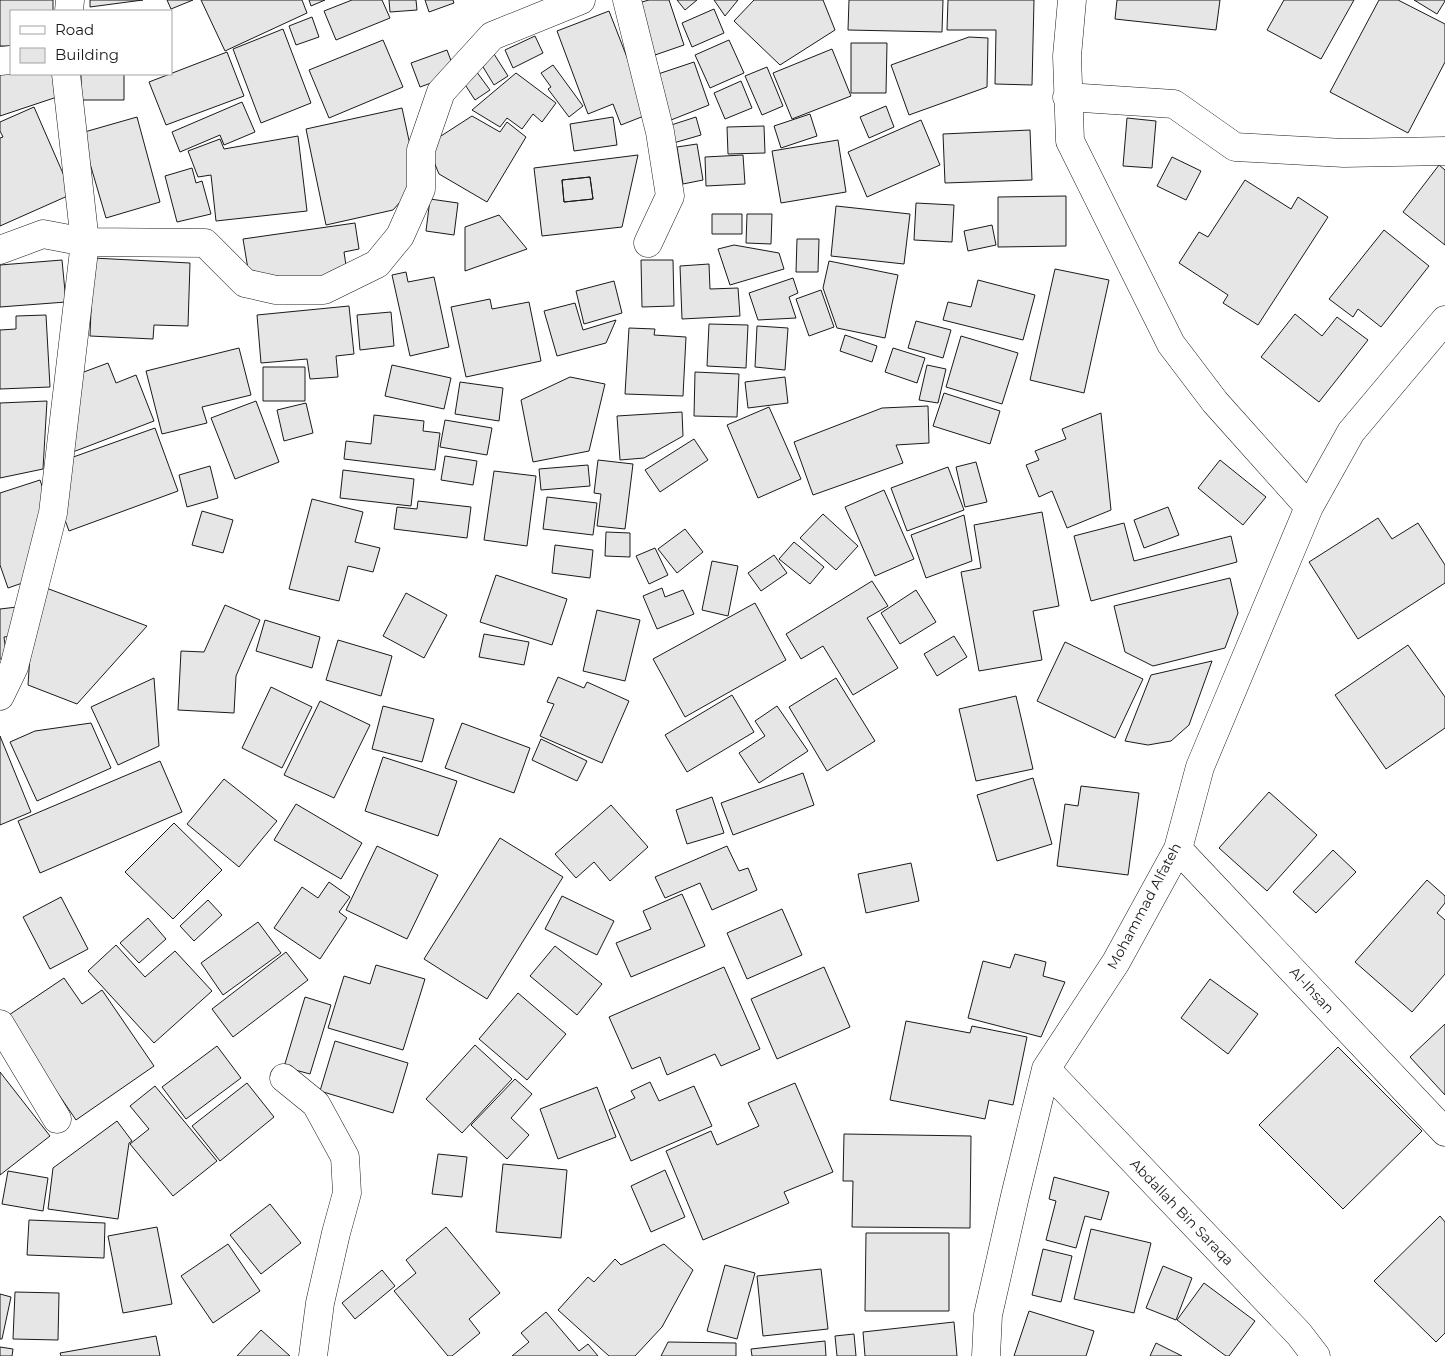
<svg xmlns="http://www.w3.org/2000/svg" width="1445" height="1356" font-family="Montserrat,sans-serif">
  <rect width="100%" height="100%" fill="#fff"/>
  <path fill="#e6e6e6" stroke="#1a1a1a" fill-rule="evenodd" d="M 0,0 L 53,0 L 53,11 L 11,11 L 11,46 L 0,46 Z
    M 90,0 L 143,0 L 90,7 Z
    M 167,0 L 193,0 L 171,9 Z
    M 201,0 L 302,0 L 307,13 L 225,51 Z
    M 309,0 L 325,0 L 311,6 Z
    M 352,0 L 382,0 L 390,18 L 336,40 L 324,11 Z
    M 389,0 L 416,0 L 417,10 L 390,12 Z
    M 425,0 L 453,0 L 454,3 L 429,12 Z
    M 649,0 L 669,0 L 684,45 L 655,55 L 638,3 Z
    M 677,0 L 697,0 L 685,10 Z
    M 714,0 L 738,0 L 725,16 Z
    M 754,0 L 823,0 L 835,30 L 780,65 L 734,21 Z
    M 849,0 L 943,0 L 942,32 L 848,30 Z
    M 948,0 L 1034,0 L 1032,85 L 995,84 L 996,30 L 947,30 Z
    M 1117,0 L 1220,0 L 1216,30 L 1115,19 Z
    M 1284,0 L 1354,0 L 1321,59 L 1267,30 Z
    M 1379,0 L 1398,0 L 1445,24 L 1445,62 L 1408,133 L 1330,92 Z
    M 1414,0 L 1445,0 L 1445,1 L 1437,14 Z
    M 714,9 L 724,33 L 692,47 L 682,23 Z
    M 609,11 L 649,114 L 621,125 L 613,104 L 588,114 L 557,31 Z
    M 312,17 L 319,37 L 296,45 L 289,26 Z
    M 283,29 L 311,103 L 261,123 L 233,49 Z
    M 535,36 L 543,53 L 513,68 L 505,50 Z
    M 969,37 L 988,38 L 987,87 L 909,115 L 891,65 Z
    M 383,40 L 403,87 L 329,118 L 309,70 Z
    M 729,40 L 744,73 L 710,88 L 695,55 Z
    M 851,43 L 887,43 L 886,93 L 851,93 Z
    M 832,49 L 851,96 L 792,119 L 773,73 Z
    M 447,50 L 456,74 L 420,87 L 411,63 Z
    M 227,52 L 244,96 L 166,125 L 149,82 Z
    M 494,54 L 508,76 L 494,85 L 480,62 Z
    M 694,62 L 709,105 L 671,120 L 655,75 Z
    M 553,65 L 583,106 L 569,117 L 548,89 L 551,87 L 541,73 Z
    M 767,67 L 783,106 L 762,115 L 745,76 Z
    M 0,71 L 11,74 L 55,74 L 57,97 L 0,116 Z
    M 476,71 L 490,90 L 475,100 L 462,80 Z
    M 516,73 L 556,103 L 542,122 L 533,114 L 522,129 L 507,118 L 500,127 L 472,110 Z
    M 81,74 L 124,74 L 124,100 L 81,100 Z
    M 741,81 L 752,108 L 725,119 L 714,93 Z
    M 242,102 L 255,132 L 224,145 L 220,135 L 180,152 L 172,132 Z
    M 886,106 L 894,127 L 869,138 L 860,117 Z
    M 34,107 L 72,194 L 0,226 L 0,138 L 3,137 L 0,131 L 0,122 Z
    M 402,108 L 418,182 L 393,210 L 326,225 L 306,129 Z
    M 810,114 L 817,136 L 781,148 L 774,126 Z
    M 472,116 L 500,132 L 507,122 L 526,137 L 487,202 L 439,174 L 427,145 Z
    M 137,117 L 160,202 L 106,218 L 81,133 Z
    M 613,117 L 617,145 L 574,151 L 570,124 Z
    M 696,117 L 701,135 L 670,144 L 665,127 Z
    M 1127,118 L 1156,121 L 1152,168 L 1123,166 Z
    M 921,120 L 940,165 L 867,197 L 848,152 Z
    M 764,126 L 765,153 L 728,154 L 727,127 Z
    M 1030,130 L 1032,180 L 945,183 L 943,134 Z
    M 298,136 L 307,211 L 216,221 L 211,175 L 198,177 L 188,151 L 220,139 L 224,149 Z
    M 838,140 L 846,192 L 781,203 L 772,151 Z
    M 697,144 L 703,180 L 683,184 L 677,147 Z
    M 638,155 L 622,227 L 542,236 L 534,168 ZM 590,177 L 593,199 L 564,202 L 562,180 Z
    M 743,155 L 745,184 L 706,186 L 705,157 Z
    M 1172,157 L 1201,171 L 1186,200 L 1157,186 Z
    M 1439,165 L 1445,170 L 1445,245 L 1403,212 Z
    M 192,168 L 196,183 L 202,181 L 211,214 L 177,222 L 165,176 Z
    M 590,177 L 593,199 L 564,202 L 562,180 Z
    M 1245,180 L 1291,209 L 1298,197 L 1328,217 L 1258,325 L 1223,303 L 1228,295 L 1179,263 L 1199,232 L 1208,237 Z
    M 1066,196 L 1066,246 L 998,247 L 998,197 Z
    M 430,199 L 458,203 L 454,235 L 426,231 Z
    M 916,203 L 954,205 L 952,242 L 914,240 Z
    M 836,206 L 910,214 L 904,264 L 831,256 Z
    M 712,214 L 742,214 L 742,234 L 712,234 Z
    M 747,214 L 772,214 L 771,244 L 746,243 Z
    M 499,215 L 527,249 L 465,271 L 465,227 Z
    M 355,223 L 359,249 L 344,252 L 347,272 L 312,278 L 249,275 L 243,239 Z
    M 992,225 L 996,245 L 968,251 L 964,231 Z
    M 1384,230 L 1429,266 L 1381,327 L 1358,309 L 1353,317 L 1329,299 Z
    M 797,239 L 819,239 L 818,272 L 796,272 Z
    M 734,245 L 779,253 L 784,269 L 730,285 L 718,249 Z
    M 93,258 L 190,263 L 188,326 L 154,325 L 153,339 L 90,336 Z
    M 62,260 L 66,302 L 0,307 L 0,265 Z
    M 641,260 L 673,260 L 674,306 L 642,307 Z
    M 829,261 L 898,275 L 885,338 L 837,328 L 823,288 Z
    M 709,264 L 710,289 L 738,288 L 740,316 L 682,319 L 680,266 Z
    M 1055,269 L 1109,280 L 1084,393 L 1030,380 Z
    M 406,272 L 408,282 L 434,277 L 449,347 L 410,356 L 392,275 Z
    M 793,278 L 798,293 L 789,297 L 796,318 L 758,320 L 749,293 Z
    M 978,280 L 1035,295 L 1023,340 L 943,320 L 948,302 L 971,307 Z
    M 614,281 L 622,313 L 584,324 L 576,291 Z
    M 821,290 L 834,327 L 809,336 L 796,299 Z
    M 490,299 L 492,309 L 529,302 L 541,361 L 466,377 L 451,307 Z
    M 575,303 L 583,330 L 616,320 L 606,343 L 557,356 L 544,311 Z
    M 349,306 L 354,354 L 336,356 L 338,377 L 310,379 L 307,359 L 261,363 L 257,315 Z
    M 391,312 L 394,346 L 360,350 L 357,315 Z
    M 1295,314 L 1322,336 L 1337,317 L 1368,340 L 1319,402 L 1261,357 Z
    M 46,315 L 50,387 L 0,389 L 0,330 L 16,329 L 16,316 Z
    M 916,321 L 951,330 L 943,358 L 908,348 Z
    M 709,324 L 748,325 L 746,368 L 707,366 Z
    M 757,326 L 788,328 L 785,370 L 755,367 Z
    M 629,328 L 655,329 L 654,335 L 686,337 L 683,396 L 625,394 Z
    M 845,335 L 877,346 L 872,362 L 840,351 Z
    M 961,336 L 1018,353 L 1002,404 L 946,387 Z
    M 239,348 L 251,395 L 202,407 L 207,423 L 162,434 L 146,371 Z
    M 893,348 L 925,358 L 917,383 L 885,372 Z
    M 108,363 L 116,383 L 136,375 L 154,421 L 65,455 L 73,376 Z
    M 392,365 L 451,378 L 444,409 L 385,396 Z
    M 927,365 L 946,369 L 938,403 L 919,400 Z
    M 263,367 L 305,367 L 305,401 L 263,401 Z
    M 695,372 L 739,374 L 737,417 L 694,416 Z
    M 570,377 L 605,384 L 589,451 L 533,462 L 521,400 Z
    M 785,377 L 788,403 L 748,408 L 745,382 Z
    M 460,382 L 503,388 L 499,421 L 455,414 Z
    M 944,393 L 1000,411 L 990,444 L 933,426 Z
    M 47,401 L 43,469 L 0,478 L 0,403 Z
    M 256,401 L 279,462 L 235,479 L 211,418 Z
    M 306,403 L 313,433 L 284,441 L 277,410 Z
    M 928,406 L 929,443 L 896,445 L 903,463 L 813,495 L 794,442 L 882,408 Z
    M 769,407 L 801,479 L 758,498 L 727,425 Z
    M 682,412 L 683,436 L 644,458 L 620,460 L 617,416 Z
    M 1101,413 L 1111,510 L 1067,528 L 1052,491 L 1039,497 L 1026,465 L 1039,460 L 1035,451 L 1066,439 L 1062,429 Z
    M 374,415 L 424,421 L 423,431 L 440,433 L 435,470 L 344,459 L 346,441 L 371,444 Z
    M 445,420 L 492,428 L 487,455 L 440,447 Z
    M 155,428 L 178,491 L 69,531 L 58,501 L 62,461 Z
    M 694,439 L 708,460 L 660,492 L 645,470 Z
    M 445,456 L 477,461 L 473,485 L 441,480 Z
    M 598,460 L 633,464 L 625,529 L 597,526 L 601,494 L 594,493 Z
    M 1220,460 L 1266,497 L 1243,525 L 1198,488 Z
    M 976,462 L 987,502 L 965,507 L 956,467 Z
    M 588,465 L 590,486 L 541,490 L 539,469 Z
    M 210,466 L 218,498 L 187,507 L 179,475 Z
    M 948,467 L 964,510 L 907,531 L 891,488 Z
    M 343,470 L 414,479 L 411,506 L 340,498 Z
    M 494,471 L 536,476 L 527,546 L 484,540 Z
    M 40,480 L 50,509 L 31,580 L 8,588 L 0,565 L 0,493 Z
    M 884,490 L 914,559 L 875,576 L 845,507 Z
    M 547,497 L 597,503 L 593,535 L 543,529 Z
    M 312,499 L 363,512 L 355,542 L 380,548 L 373,572 L 348,566 L 339,601 L 289,589 Z
    M 418,501 L 471,507 L 467,538 L 394,529 L 397,507 L 417,509 Z
    M 1168,507 L 1179,535 L 1144,548 L 1134,520 Z
    M 202,511 L 233,520 L 223,553 L 192,545 Z
    M 1042,512 L 1059,606 L 1033,611 L 1042,660 L 979,671 L 961,572 L 981,568 L 974,525 Z
    M 823,514 L 858,546 L 836,570 L 800,538 Z
    M 964,515 L 972,561 L 926,578 L 911,535 Z
    M 1378,518 L 1392,539 L 1418,523 L 1445,565 L 1445,583 L 1358,639 L 1309,562 Z
    M 1124,523 L 1134,561 L 1231,536 L 1237,562 L 1091,601 L 1074,536 Z
    M 685,529 L 703,552 L 677,573 L 658,549 Z
    M 606,532 L 630,533 L 630,557 L 605,556 Z
    M 794,542 L 824,567 L 810,584 L 779,559 Z
    M 555,545 L 593,550 L 590,578 L 552,573 Z
    M 655,548 L 668,575 L 649,584 L 636,556 Z
    M 774,555 L 787,573 L 761,591 L 748,573 Z
    M 712,561 L 738,566 L 728,616 L 702,610 Z
    M 496,575 L 567,599 L 552,645 L 480,622 Z
    M 1230,578 L 1238,613 L 1225,648 L 1153,666 L 1125,652 L 1114,606 Z
    M 872,581 L 888,606 L 867,618 L 898,668 L 853,695 L 823,646 L 801,659 L 786,634 Z
    M 41,586 L 147,626 L 77,704 L 28,685 L 33,610 Z
    M 662,588 L 665,597 L 683,590 L 694,614 L 657,629 L 643,596 Z
    M 916,590 L 936,622 L 900,644 L 881,613 Z
    M 406,593 L 447,615 L 424,658 L 383,636 Z
    M 755,603 L 786,660 L 685,717 L 653,659 Z
    M 225,605 L 260,620 L 236,676 L 234,713 L 178,710 L 181,651 L 204,652 Z
    M 17,607 L 20,635 L 4,637 L 7,659 L 0,659 L 0,609 Z
    M 597,610 L 640,620 L 625,681 L 583,671 Z
    M 265,620 L 320,637 L 312,668 L 256,651 Z
    M 484,634 L 529,642 L 524,665 L 479,657 Z
    M 954,636 L 967,657 L 937,676 L 924,654 Z
    M 338,640 L 392,656 L 381,696 L 326,680 Z
    M 1065,642 L 1143,679 L 1115,738 L 1037,701 Z
    M 1408,645 L 1445,697 L 1445,728 L 1386,769 L 1335,695 Z
    M 1212,661 L 1189,725 L 1171,741 L 1148,745 L 1125,741 L 1151,675 Z
    M 558,677 L 584,688 L 587,682 L 629,701 L 602,763 L 540,736 L 554,704 L 547,702 Z
    M 154,678 L 159,746 L 118,765 L 91,707 Z
    M 836,678 L 875,741 L 827,771 L 789,707 Z
    M 271,687 L 312,707 L 282,768 L 242,748 Z
    M 732,695 L 754,732 L 687,772 L 665,735 Z
    M 1016,696 L 1033,769 L 976,781 L 959,709 Z
    M 320,701 L 370,725 L 334,798 L 284,775 Z
    M 383,706 L 434,719 L 422,762 L 372,749 Z
    M 777,706 L 808,751 L 759,783 L 739,753 L 765,736 L 755,721 Z
    M 91,723 L 111,768 L 37,801 L 10,742 L 35,731 Z
    M 462,723 L 530,748 L 514,793 L 445,768 Z
    M 0,736 L 31,812 L 0,825 Z
    M 541,739 L 587,761 L 577,781 L 532,760 Z
    M 383,757 L 457,781 L 438,836 L 365,811 Z
    M 160,761 L 182,812 L 40,873 L 18,821 Z
    M 803,773 L 814,805 L 733,835 L 721,803 Z
    M 1033,778 L 1052,844 L 997,861 L 977,795 Z
    M 224,779 L 277,821 L 239,867 L 187,824 Z
    M 1081,786 L 1139,793 L 1128,875 L 1057,866 L 1065,804 L 1078,806 Z
    M 1269,792 L 1317,835 L 1267,891 L 1219,848 Z
    M 712,797 L 724,833 L 687,844 L 676,810 Z
    M 296,804 L 362,843 L 341,879 L 274,840 Z
    M 611,805 L 648,847 L 610,881 L 594,862 L 576,878 L 555,854 Z
    M 174,823 L 222,870 L 173,919 L 125,872 Z
    M 500,838 L 563,877 L 487,999 L 424,959 Z
    M 377,846 L 438,875 L 407,939 L 346,910 Z
    M 727,846 L 739,871 L 748,868 L 757,890 L 712,910 L 700,883 L 665,898 L 655,877 Z
    M 1333,850 L 1356,872 L 1316,913 L 1293,892 Z
    M 911,863 L 919,901 L 866,913 L 858,874 Z
    M 1427,880 L 1445,896 L 1445,903 L 1437,913 L 1445,920 L 1445,974 L 1412,1012 L 1355,962 Z
    M 329,882 L 350,897 L 339,912 L 347,918 L 320,959 L 274,928 L 302,887 L 318,898 Z
    M 682,894 L 705,946 L 631,977 L 616,943 L 651,929 L 643,911 Z
    M 562,896 L 614,921 L 597,955 L 545,929 Z
    M 61,897 L 88,949 L 50,969 L 23,917 Z
    M 208,900 L 222,915 L 194,941 L 180,926 Z
    M 782,909 L 802,955 L 747,979 L 727,933 Z
    M 148,918 L 166,939 L 139,963 L 120,943 Z
    M 258,922 L 281,953 L 223,995 L 201,963 Z
    M 116,945 L 145,977 L 175,951 L 212,991 L 154,1043 L 88,971 Z
    M 555,946 L 602,984 L 577,1015 L 530,976 Z
    M 286,952 L 308,980 L 233,1037 L 212,1009 Z
    M 1015,954 L 1046,962 L 1043,976 L 1065,982 L 1041,1037 L 968,1018 L 983,961 L 1010,968 Z
    M 376,965 L 425,979 L 403,1050 L 328,1028 L 344,976 L 370,984 Z
    M 724,967 L 760,1049 L 721,1066 L 715,1054 L 667,1075 L 660,1057 L 632,1069 L 609,1017 Z
    M 824,967 L 850,1027 L 777,1059 L 751,999 Z
    M 64,978 L 82,1004 L 102,990 L 154,1066 L 76,1120 L 6,1017 Z
    M 1210,979 L 1258,1014 L 1228,1054 L 1181,1018 Z
    M 518,993 L 566,1034 L 527,1080 L 479,1039 Z
    M 305,997 L 331,1005 L 310,1074 L 284,1067 Z
    M 906,1021 L 970,1033 L 972,1026 L 1027,1037 L 1013,1105 L 989,1100 L 985,1119 L 890,1100 Z
    M 1445,1024 L 1445,1095 L 1410,1057 Z
    M 335,1041 L 408,1063 L 393,1113 L 320,1091 Z
    M 475,1045 L 512,1079 L 462,1133 L 426,1099 Z
    M 217,1046 L 241,1078 L 186,1119 L 162,1087 Z
    M 1338,1047 L 1422,1131 L 1343,1209 L 1259,1125 Z
    M 0,1072 L 50,1136 L 0,1175 Z
    M 515,1079 L 532,1094 L 511,1118 L 529,1135 L 507,1159 L 471,1125 Z
    M 650,1082 L 659,1101 L 694,1086 L 712,1126 L 631,1161 L 609,1110 L 635,1098 L 631,1091 Z
    M 247,1083 L 274,1117 L 220,1161 L 192,1126 Z
    M 795,1083 L 833,1172 L 784,1192 L 789,1203 L 703,1240 L 666,1151 L 711,1131 L 717,1145 L 759,1126 L 748,1103 Z
    M 155,1086 L 217,1161 L 173,1196 L 130,1144 L 149,1129 L 130,1106 Z
    M 597,1087 L 616,1137 L 558,1159 L 540,1109 Z
    M 117,1121 L 132,1141 L 129,1143 L 118,1219 L 48,1209 L 53,1168 Z
    M 844,1134 L 971,1136 L 970,1228 L 852,1227 L 853,1181 L 843,1181 Z
    M 438,1154 L 467,1157 L 462,1197 L 432,1194 Z
    M 503,1164 L 567,1170 L 561,1238 L 496,1232 Z
    M 665,1170 L 685,1217 L 651,1232 L 631,1186 Z
    M 8,1171 L 48,1178 L 43,1211 L 2,1204 Z
    M 1054,1177 L 1109,1192 L 1101,1220 L 1085,1216 L 1076,1248 L 1046,1240 L 1056,1201 L 1049,1199 Z
    M 270,1204 L 301,1243 L 261,1274 L 230,1235 Z
    M 1440,1216 L 1445,1222 L 1445,1333 L 1436,1342 L 1374,1281 Z
    M 29,1220 L 105,1223 L 104,1258 L 27,1255 Z
    M 157,1227 L 172,1304 L 123,1313 L 108,1236 Z
    M 446,1227 L 500,1293 L 469,1319 L 480,1333 L 452,1356 L 448,1356 L 394,1291 L 416,1273 L 406,1260 Z
    M 1091,1229 L 1151,1243 L 1134,1313 L 1074,1299 Z
    M 866,1233 L 949,1233 L 949,1311 L 865,1311 Z
    M 228,1244 L 260,1291 L 213,1323 L 181,1276 Z
    M 664,1244 L 693,1270 L 662,1327 L 635,1356 L 609,1356 L 558,1310 L 588,1277 L 594,1282 L 615,1259 L 621,1265 Z
    M 1043,1249 L 1072,1256 L 1061,1302 L 1032,1295 Z
    M 725,1265 L 755,1273 L 737,1339 L 707,1331 Z
    M 1163,1266 L 1192,1278 L 1176,1320 L 1146,1308 Z
    M 821,1269 L 828,1329 L 763,1336 L 757,1276 Z
    M 382,1270 L 395,1286 L 355,1319 L 342,1303 Z
    M 1204,1283 L 1255,1321 L 1229,1356 L 1226,1356 L 1177,1320 Z
    M 15,1292 L 59,1293 L 58,1340 L 13,1339 Z
    M 0,1294 L 11,1297 L 2,1339 L 0,1339 Z
    M 1029,1311 L 1094,1331 L 1086,1356 L 1014,1356 Z
    M 546,1312 L 579,1351 L 588,1344 L 598,1356 L 512,1356 L 529,1342 L 521,1333 Z
    M 954,1322 L 957,1356 L 865,1356 L 863,1332 Z
    M 261,1330 L 290,1356 L 237,1356 Z
    M 854,1334 L 856,1356 L 837,1356 L 835,1336 Z
    M 156,1336 L 160,1356 L 61,1356 L 60,1353 Z
    M 825,1341 L 826,1356 L 752,1356 L 751,1349 Z
    M 668,1342 L 736,1343 L 736,1356 L 661,1356 Z
    M 1156,1343 L 1182,1356 L 1150,1356 Z
    M 0,1347 L 13,1349 L 12,1356 L 0,1356 Z"/>
  <g fill="none" stroke-linecap="round" stroke-linejoin="round">
    <g stroke="#1a1a1a" stroke-width="29">
      <path id="minor" d="M 627,0 L 660,132 L 670,196 L 648,243
        M 1072,0 L 1067,56 L 1070,141 L 1171,344 L 1215,402 L 1309,507
        M 69,11 L 70,0
        M 0,61 L 11,60
        M 1067,97 L 1174,104 L 1235,147 L 1344,153 L 1445,151
        M 0,250 L 43,234 L 85,242 L 205,243 L 245,283 L 276,290 L 324,290 L 377,264 L 400,236 L 421,189 L 421,150 L 441,92 L 492,36 L 581,0
        M 0,696 L 14,667 L 53,513 L 85,242 L 66,74
        M 1178,849 L 1445,1132
        M 0,1024 L 57,1119
        M 1046,1069 L 1299,1334 L 1316,1356
        M 284,1078 L 316,1104 L 345,1157 L 347,1193 L 336,1233 L 320,1303 L 313,1356
        M 986,1356 L 988,1315 L 1015,1196 L 1046,1069 L 1116,962 L 1178,849 L 1200,767 L 1309,507 L 1351,432 L 1445,320"/>
    </g>
    <use href="#minor" stroke="#fff" stroke-width="28"/>
  </g>
  <g text-anchor="middle" dominant-baseline="central" stroke-width="4" stroke-linejoin="round" paint-order="stroke">
    <g font-size="14" fill="#1a1a1a" stroke="#fff">
      <text transform="translate(1144 906) rotate(-62)">Mohammad Alfateh</text>
      <text transform="translate(1312 990) rotate(47)">Al-Ihsan</text>
      <text transform="translate(1182 1212) rotate(46)">Abdallah Bin Saraqa</text>
    </g>
  </g>
  <rect x="10" y="10" width="162" height="65" fill="#ffffff" stroke="#a3a3a3"/>
  <rect x="20" y="26" width="25" height="8" fill="#ffffff" stroke="#a3a3a3"/>
  <text x="55" y="35" font-size="15" fill="#1a1a1a">Road</text>
  <rect x="20" y="48" width="25" height="15" fill="#e6e6e6" stroke="#a3a3a3"/>
  <text x="55" y="60" font-size="15" fill="#1a1a1a">Building</text>
</svg>
